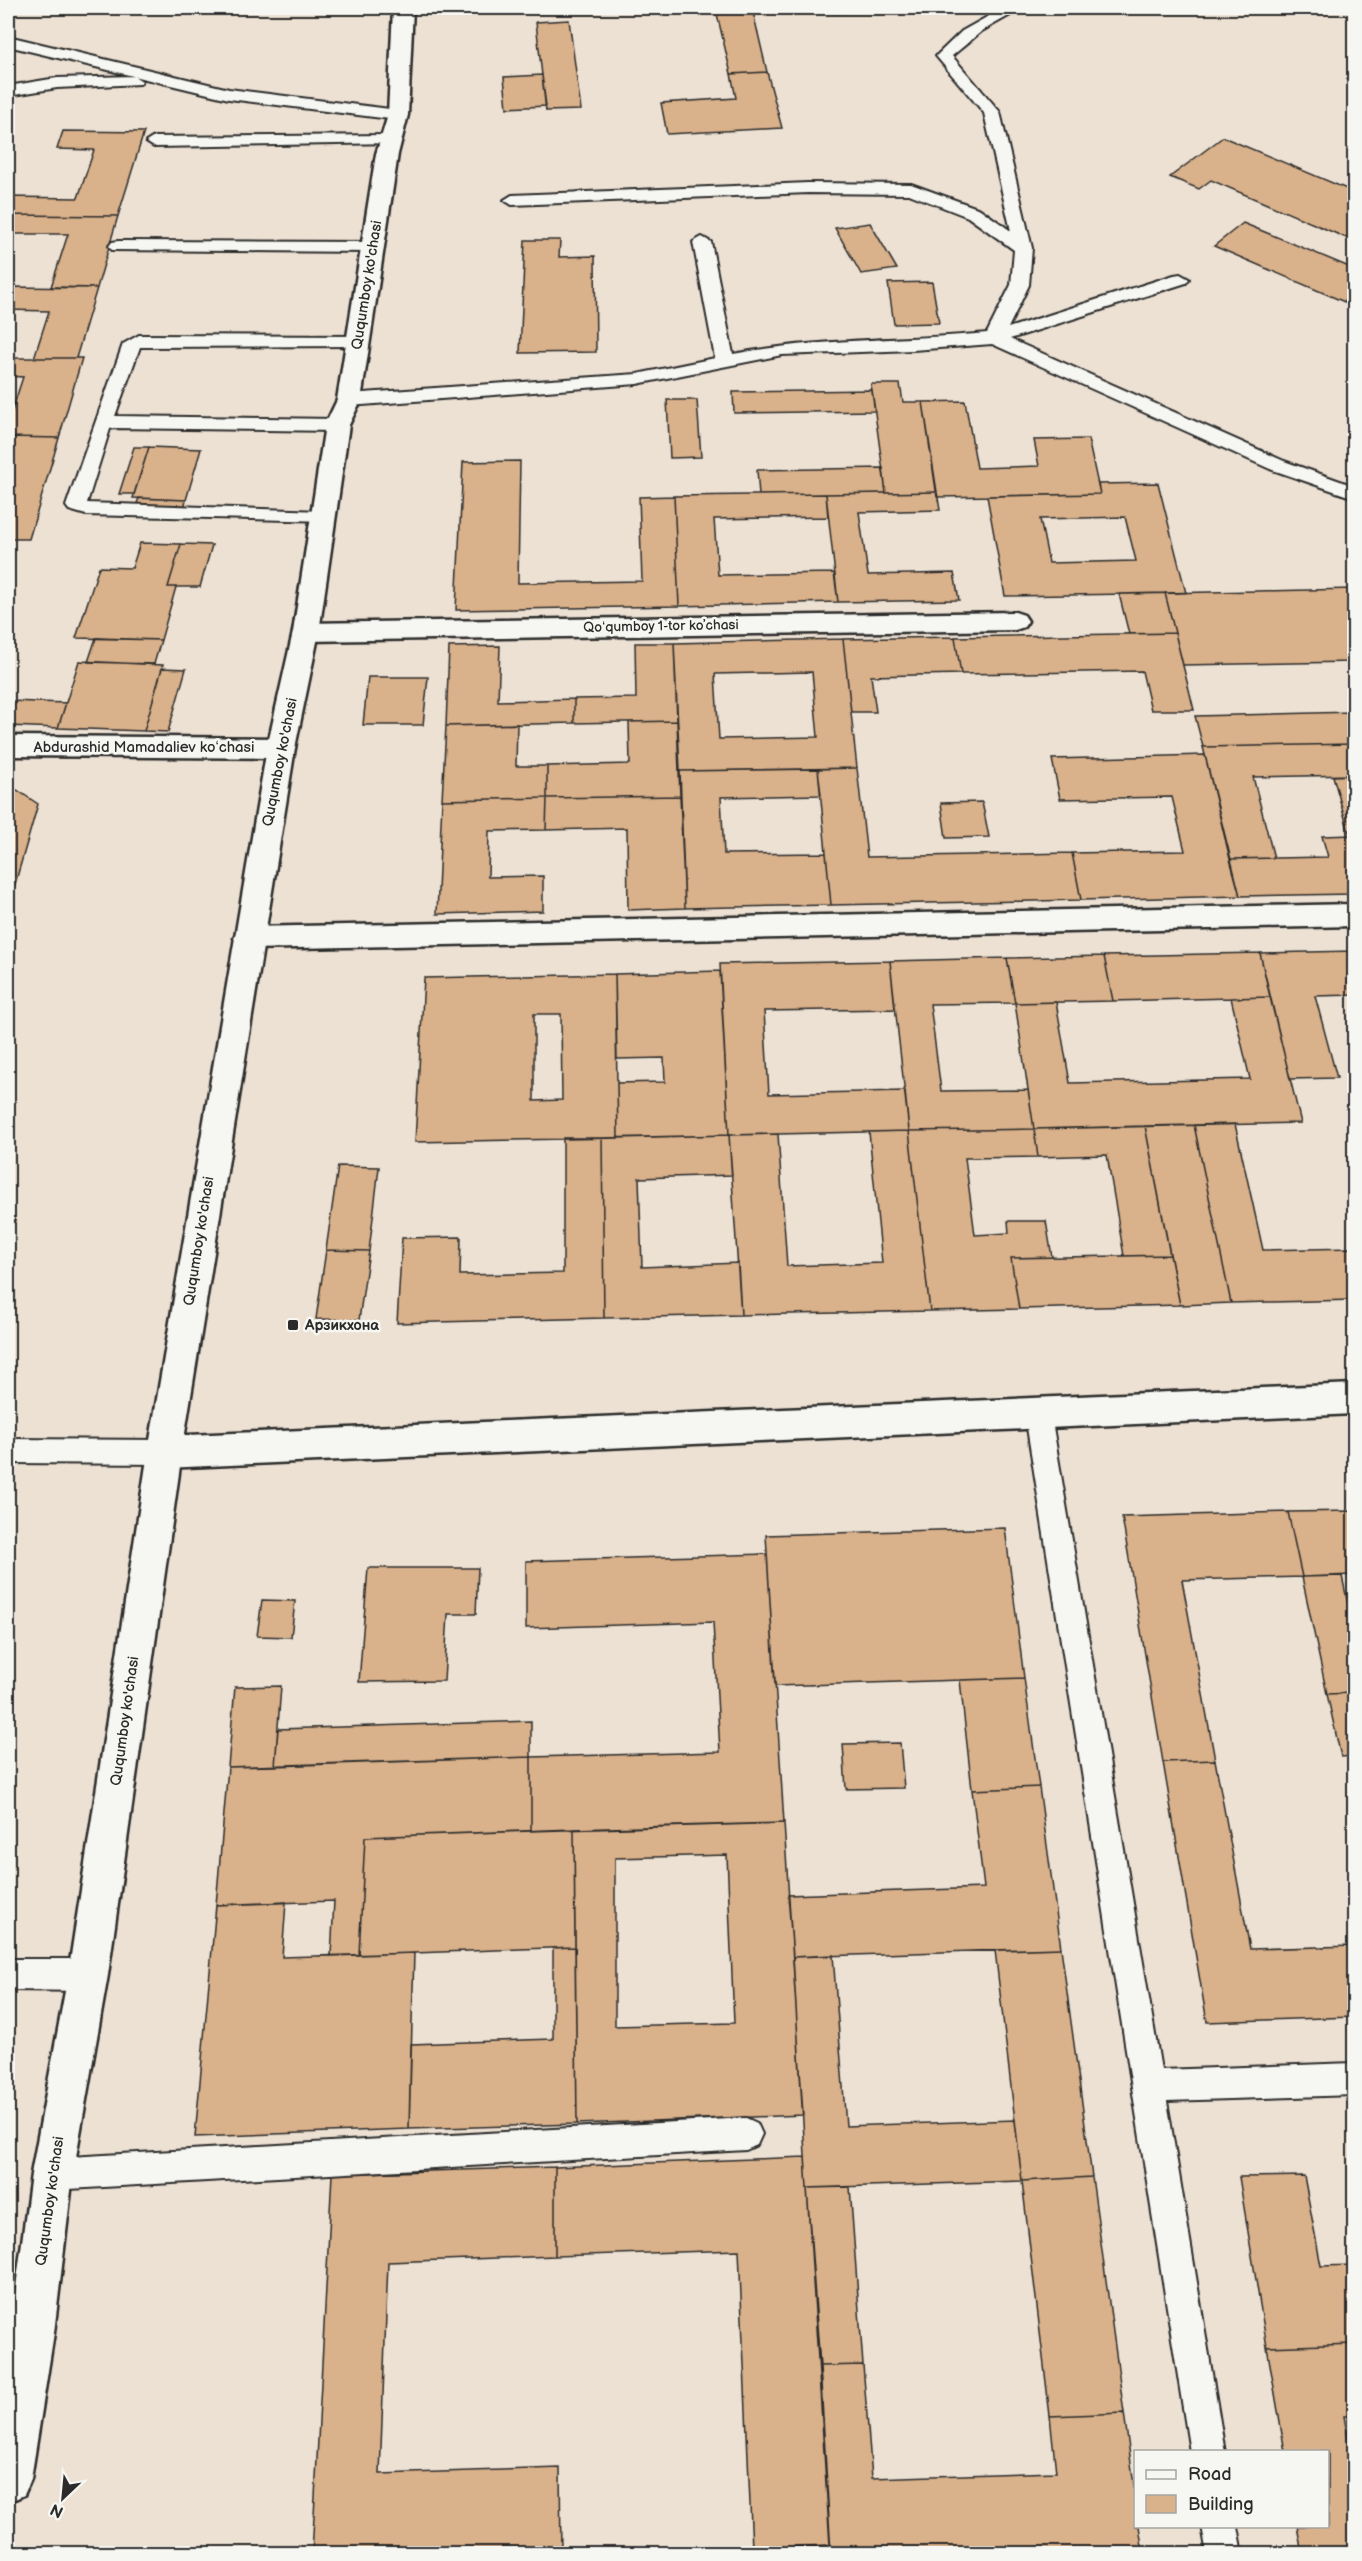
<svg xmlns="http://www.w3.org/2000/svg" width="1362" height="2561" font-family="'Balsamiq Sans',sans-serif">
  <rect width="100%" height="100%" fill="#ede1d3"/>
  <filter id="ink" filterUnits="userSpaceOnUse"><feTurbulence type="fractalNoise" baseFrequency=".0167" numOctaves="2"/><feDisplacementMap in="SourceGraphic" scale="12" xChannelSelector="R" yChannelSelector="G"/><feConvolveMatrix kernelMatrix="1 2 1 2 8 2 1 2 1" color-interpolation-filters="sRGB"/></filter>
  <g filter="url(#ink)">
    <path fill="#d9b18a" stroke="#2b2b2b" stroke-width="1.5" fill-rule="evenodd" d="M 178,8 L 240,8 L 239,10 L 177,12 Z
      M 536,8 L 642,8 L 537,13 Z
      M 715,8 L 767,8 L 768,11 L 717,14 Z
      M 832,8 L 947,8 L 833,13 Z
      M 753,12 L 767,72 L 731,74 L 717,14 Z
      M 569,20 L 581,110 L 546,111 L 536,22 Z
      M 767,72 L 782,128 L 667,134 L 661,103 L 736,98 L 731,74 Z
      M 542,75 L 546,106 L 507,108 L 504,77 Z
      M 63,131 L 144,132 L 118,216 L 8,215 L 8,197 L 78,198 L 94,150 L 57,149 Z
      M 1223,137 L 1354,192 L 1354,234 L 1349,239 L 1211,180 L 1199,189 L 1170,177 Z
      M 8,215 L 118,216 L 97,288 L 51,287 L 68,234 L 8,234 Z
      M 870,223 L 897,269 L 861,274 L 835,228 Z
      M 1243,223 L 1354,269 L 1354,306 L 1214,246 Z
      M 525,240 L 560,240 L 559,257 L 595,256 L 596,352 L 520,353 Z
      M 932,282 L 939,323 L 894,324 L 888,283 Z
      M 8,287 L 97,288 L 76,358 L 34,358 L 49,311 L 8,310 Z
      M 8,358 L 82,358 L 59,438 L 8,437 L 8,417 L 10,417 L 23,377 L 8,376 Z
      M 871,384 L 900,384 L 903,402 L 923,402 L 937,492 L 886,493 Z
      M 872,390 L 875,411 L 734,413 L 733,392 Z
      M 667,400 L 697,400 L 701,457 L 670,458 Z
      M 965,401 L 977,468 L 1039,466 L 1034,440 L 1088,439 L 1100,494 L 937,497 L 923,402 Z
      M 8,437 L 59,438 L 29,539 L 8,539 L 8,478 L 13,461 L 8,461 Z
      M 134,447 L 149,447 L 134,494 L 119,494 Z
      M 149,447 L 201,449 L 186,500 L 133,498 Z
      M 520,461 L 518,583 L 642,581 L 639,497 L 674,496 L 679,606 L 456,610 L 463,462 Z
      M 883,468 L 886,493 L 759,495 L 757,470 Z
      M 1158,483 L 1186,593 L 1005,596 L 987,496 L 1100,494 L 1098,484 ZM 1125,517 L 1136,561 L 1049,563 L 1040,519 Z
      M 937,492 L 940,510 L 859,512 L 868,575 L 954,573 L 959,600 L 838,602 L 826,494 Z
      M 826,494 L 828,517 L 714,519 L 718,575 L 834,573 L 838,602 L 679,606 L 674,496 Z
      M 139,498 L 186,500 L 184,508 L 136,506 Z
      M 140,543 L 181,544 L 168,587 L 176,587 L 161,640 L 76,638 L 99,567 L 132,568 Z
      M 181,544 L 212,545 L 200,587 L 168,587 Z
      M 1354,589 L 1354,662 L 1183,665 L 1165,593 Z
      M 1165,593 L 1175,633 L 1129,634 L 1119,594 Z
      M 1175,633 L 1194,710 L 1151,710 L 1142,671 L 961,674 L 955,637 Z
      M 955,637 L 961,674 L 871,676 L 876,712 L 851,712 L 843,639 Z
      M 96,638 L 161,640 L 154,664 L 88,662 Z
      M 843,639 L 857,768 L 680,771 L 674,643 ZM 812,672 L 818,737 L 719,739 L 715,674 Z
      M 635,643 L 674,643 L 677,721 L 574,723 L 574,699 L 636,698 Z
      M 500,646 L 498,701 L 574,699 L 574,723 L 446,726 L 449,647 Z
      M 79,661 L 163,665 L 144,731 L 58,728 Z
      M 162,668 L 186,669 L 168,732 L 144,731 Z
      M 368,677 L 428,677 L 423,725 L 363,725 Z
      M 8,701 L 66,703 L 58,728 L 8,726 Z
      M 1354,712 L 1354,744 L 1203,747 L 1195,716 Z
      M 677,721 L 680,796 L 547,798 L 547,766 L 630,764 L 629,722 Z
      M 517,724 L 516,766 L 547,766 L 547,798 L 442,800 L 446,726 Z
      M 1354,744 L 1354,775 L 1253,777 L 1274,858 L 1230,859 L 1203,747 Z
      M 1205,755 L 1240,896 L 1081,900 L 1072,853 L 1185,851 L 1172,797 L 1060,799 L 1052,759 Z
      M 857,768 L 867,857 L 1072,853 L 1081,900 L 831,905 L 818,769 Z
      M 818,769 L 821,795 L 721,797 L 724,854 L 826,853 L 831,905 L 685,908 L 680,771 Z
      M 1354,775 L 1354,835 L 1350,836 L 1333,776 Z
      M 8,790 L 17,790 L 38,804 L 11,898 L 8,898 Z
      M 680,796 L 685,908 L 628,910 L 627,828 L 546,830 L 547,798 Z
      M 547,798 L 546,830 L 489,831 L 488,877 L 543,876 L 543,911 L 437,914 L 442,800 Z
      M 982,802 L 989,837 L 946,838 L 941,803 Z
      M 1354,835 L 1354,894 L 1240,896 L 1230,859 L 1328,857 L 1322,836 Z
      M 1354,951 L 1354,995 L 1315,996 L 1337,1078 L 1290,1079 L 1260,953 Z
      M 1260,953 L 1270,997 L 1113,1001 L 1104,956 Z
      M 1104,956 L 1113,1001 L 1015,1003 L 1007,958 Z
      M 1007,958 L 1015,1003 L 930,1004 L 941,1091 L 1028,1090 L 1034,1129 L 909,1131 L 890,961 Z
      M 890,961 L 895,1009 L 764,1011 L 769,1094 L 905,1091 L 909,1131 L 729,1135 L 720,964 Z
      M 720,971 L 729,1135 L 618,1138 L 617,1083 L 665,1082 L 664,1058 L 617,1059 L 615,974 Z
      M 615,974 L 618,1138 L 415,1142 L 424,978 ZM 534,1014 L 561,1014 L 562,1100 L 534,1101 Z
      M 1270,997 L 1301,1123 L 1034,1129 L 1015,1003 L 1056,1002 L 1070,1083 L 1250,1079 L 1231,998 Z
      M 1235,1124 L 1263,1250 L 1354,1248 L 1354,1300 L 1231,1303 L 1194,1125 Z
      M 1194,1125 L 1231,1303 L 1180,1305 L 1145,1126 Z
      M 1145,1126 L 1170,1255 L 1124,1256 L 1107,1155 L 1038,1157 L 1034,1129 Z
      M 1034,1129 L 1038,1157 L 965,1158 L 975,1235 L 1009,1233 L 1008,1221 L 1046,1221 L 1052,1257 L 1011,1258 L 1019,1309 L 930,1311 L 909,1131 Z
      M 909,1131 L 930,1311 L 741,1315 L 729,1135 L 778,1134 L 787,1266 L 882,1263 L 869,1132 Z
      M 729,1135 L 732,1175 L 639,1178 L 642,1267 L 738,1263 L 741,1315 L 604,1318 L 602,1138 Z
      M 563,1138 L 602,1138 L 604,1318 L 397,1323 L 402,1238 L 461,1237 L 460,1275 L 563,1273 Z
      M 338,1166 L 379,1167 L 369,1251 L 326,1250 Z
      M 326,1250 L 369,1251 L 359,1320 L 316,1319 Z
      M 1170,1255 L 1180,1305 L 1019,1309 L 1011,1258 Z
      M 1354,1511 L 1354,1575 L 1302,1577 L 1288,1512 Z
      M 1288,1512 L 1302,1577 L 1182,1580 L 1215,1760 L 1163,1762 L 1122,1517 Z
      M 1005,1528 L 1024,1678 L 775,1686 L 766,1535 Z
      M 767,1554 L 784,1823 L 531,1831 L 531,1757 L 720,1752 L 713,1622 L 526,1628 L 526,1561 Z
      M 368,1568 L 478,1568 L 476,1614 L 448,1614 L 444,1681 L 359,1682 Z
      M 1342,1576 L 1354,1632 L 1354,1693 L 1327,1694 L 1302,1577 Z
      M 262,1600 L 295,1601 L 291,1637 L 257,1636 Z
      M 1024,1678 L 1039,1787 L 972,1790 L 960,1680 Z
      M 281,1686 L 275,1766 L 228,1767 L 235,1687 Z
      M 1354,1693 L 1354,1756 L 1341,1757 L 1327,1694 Z
      M 531,1721 L 531,1757 L 275,1766 L 278,1729 Z
      M 900,1743 L 904,1788 L 846,1789 L 843,1744 Z
      M 531,1757 L 531,1831 L 365,1837 L 359,1955 L 331,1956 L 334,1901 L 216,1905 L 228,1767 Z
      M 1215,1760 L 1250,1949 L 1354,1946 L 1354,2017 L 1207,2022 L 1163,1762 Z
      M 1039,1787 L 1061,1948 L 793,1957 L 788,1895 L 984,1888 L 972,1790 Z
      M 784,1823 L 803,2115 L 577,2124 L 574,1829 ZM 727,1855 L 734,2023 L 615,2026 L 615,1858 Z
      M 574,1829 L 575,1947 L 359,1955 L 365,1837 Z
      M 286,1902 L 282,1957 L 414,1953 L 409,2129 L 195,2137 L 216,1905 Z
      M 575,1947 L 577,2124 L 409,2129 L 411,2044 L 553,2039 L 553,1948 Z
      M 1061,1948 L 1092,2177 L 1022,2181 L 995,1950 Z
      M 833,1955 L 846,2126 L 1015,2120 L 1022,2181 L 807,2188 L 793,1957 Z
      M 805,2157 L 830,2545 L 752,2549 L 739,2250 L 555,2256 L 555,2167 Z
      M 555,2167 L 555,2256 L 388,2262 L 380,2474 L 560,2468 L 561,2554 L 312,2554 L 332,2174 Z
      M 1304,2176 L 1321,2266 L 1354,2265 L 1354,2344 L 1267,2347 L 1239,2177 Z
      M 1092,2177 L 1124,2413 L 1050,2416 L 1022,2181 Z
      M 850,2187 L 863,2365 L 820,2366 L 807,2188 Z
      M 1354,2344 L 1354,2416 L 1344,2416 L 1354,2473 L 1354,2554 L 1302,2554 L 1297,2526 L 1328,2526 L 1328,2452 L 1285,2452 L 1267,2347 Z
      M 863,2365 L 872,2478 L 1056,2472 L 1050,2416 L 1124,2413 L 1136,2499 L 1136,2526 L 1139,2526 L 1143,2553 L 831,2554 L 820,2366 Z
      M 830,2545 L 831,2554 L 622,2554 L 752,2549 Z"/>
    <g fill="none" stroke-linecap="round" stroke-linejoin="round">
      <g stroke="#2b2b2b" stroke-width="4">
        <path id="lane" d="M 1003,8 L 1023,8 L 982,31 L 952,56 L 1000,112 L 1032,248 L 1029,285 L 1008,328 L 1174,275 L 1180,274 L 1189,279 L 1186,283 L 1010,339 L 1284,461 L 1354,486 L 1354,498 L 1270,469 L 992,344 L 913,350 L 782,355 L 637,384 L 349,406 L 340,400 L 349,394 L 637,374 L 715,358 L 693,242 L 702,237 L 711,242 L 733,354 C 816,338 903,341 987,333 L 1011,285 L 1014,250 L 968,217 L 909,194 L 808,193 L 512,205 L 504,200 L 512,195 L 808,183 L 911,184 L 980,209 L 1011,231 L 984,113 L 936,56 L 962,31 Z
          M 8,36 L 229,89 L 398,110 L 406,115 L 398,120 L 229,99 L 8,46 Z
          M 134,76 L 142,81 L 140,84 L 57,88 L 8,96 L 8,86 L 57,78 Z
          M 390,135 L 396,137 L 398,140 L 396,143 L 154,147 L 146,142 L 154,137 Z
          M 118,241 L 373,242 L 382,247 L 373,252 L 112,250 L 109,246 L 112,242 Z
          M 139,335 L 359,336 L 368,341 L 359,346 L 140,347 L 115,416 L 337,419 L 346,425 L 337,431 L 114,428 L 110,429 L 87,503 L 323,511 L 330,513 L 333,517 L 330,521 L 86,515 L 69,510 L 66,506 L 123,344 Z
          M 1038,1403 L 1047,1407 L 1051,1415 L 1161,2070 L 1354,2063 L 1354,2095 L 1167,2101 L 1225,2452 L 1190,2452 L 1025,1415 L 1029,1407 Z
          M 8,1439 L 165,1440 L 175,1443 L 178,1452 L 175,1461 L 165,1464 L 8,1463 Z
          M 88,1959 L 99,1964 L 104,1975 L 99,1986 L 88,1991 L 8,1990 L 8,1959 Z
          M 746,2118 L 757,2123 L 762,2134 L 757,2145 L 746,2150 L 52,2190 L 40,2186 L 36,2174 L 40,2162 L 52,2158 Z
          M 1202,2526 L 1238,2526 L 1243,2554 L 1207,2554 Z"/>
      </g>
      <g stroke="#2b2b2b" stroke-width="5">
        <path id="street" d="M 1015,612 L 1024,615 L 1028,621 L 1024,627 L 1015,630 L 306,641 L 297,638 L 293,632 L 297,626 L 306,623 Z
          M 8,736 L 281,738 L 291,741 L 295,748 L 291,755 L 281,758 L 8,756 Z
          M 1354,904 L 1354,926 L 249,949 L 239,946 L 234,938 L 239,930 L 249,927 Z"/>
      </g>
      <g stroke="#2b2b2b" stroke-width="5">
        <path id="secondary" d="M 1354,1384 L 1354,1414 L 165,1468 L 153,1463 L 148,1452 L 153,1441 L 165,1436 Z"/>
      </g>
      <g stroke="#2b2b2b" stroke-width="5">
        <path id="primary" d="M 393,8 L 413,8 L 408,115 L 398,154 L 361,400 L 349,425 L 319,632 L 295,748 L 182,1452 L 108,1975 L 73,2174 L 54,2333 L 31,2479 L 24,2495 L 8,2502 L 8,2348 L 31,2174 L 68,1975 L 148,1452 L 267,748 L 293,632 L 325,425 L 337,400 L 376,154 L 388,115 Z"/>
      </g>
      <use href="#lane" fill="#f6f6f2" fill-rule="evenodd"/>
      <use href="#street" fill="#f6f6f2" fill-rule="evenodd"/>
      <use href="#secondary" fill="#f6f6f2" fill-rule="evenodd"/>
      <use href="#primary" fill="#f6f6f2" fill-rule="evenodd"/>
    </g>
  </g>
  <rect fill="#2b2b2b" stroke="#f6f6f2" stroke-width="2" x="287" y="1319" width="12" height="12" rx="3"/>
  <g text-anchor="middle" dominant-baseline="central" stroke-width="5" stroke-linejoin="round" paint-order="stroke">
    <g font-size="14" fill="#2b2b2b" stroke="#f6f6f2">
      <text transform="translate(661 626) rotate(-1)">Qoʻqumboy 1-tor koʼchasi</text>
    </g>
    <g font-size="15" fill="#2b2b2b" stroke="#f6f6f2">
      <text transform="translate(367 285) rotate(-81)">Ququmboy ko'chasi</text>
      <text x="144" y="747">Abdurashid Mamadaliev koʻchasi</text>
      <text transform="translate(280 762) rotate(-79)">Ququmboy ko'chasi</text>
      <text transform="translate(199 1241) rotate(-81)">Ququmboy ko'chasi</text>
      <text transform="translate(125 1721) rotate(-82)">Ququmboy ko'chasi</text>
      <text transform="translate(50 2201) rotate(-82)">Ququmboy ko'chasi</text>
    </g>
    <g font-size="15" font-weight="bold" fill="#2b2b2b" stroke="#f6f6f2" text-anchor="start">
      <text x="305" y="1325">Арзикхона</text>
    </g>
  </g>
  <rect width="1362" height="2561" fill="none" stroke="#f6f6f2" stroke-width="30"/>
  <rect x="15" y="15" width="1332" height="2531" fill="none" stroke="#2b2b2b" stroke-width="2" filter="url(#ink)"/>
  <rect x="1134" y="2450" width="195" height="78" fill="#f6f6f2" stroke="#a5a5a2" stroke-width="1.5"/>
  <rect x="1146" y="2470" width="30" height="9" fill="#f6f6f2" stroke="#a5a5a2" stroke-width="1.5"/>
  <text x="1188" y="2480" font-size="18" fill="#2b2b2b">Road</text>
  <rect x="1146" y="2495" width="30" height="18" fill="#d9b18a" stroke="#a5a5a2" stroke-width="1.5"/>
  <text x="1188" y="2510" font-size="18" fill="#2b2b2b">Building</text>
  <g transform="translate(63 2498) rotate(206)" stroke="#f6f6f2" stroke-width="4.5" paint-order="stroke">
  <path d="M0-4.5L10 22L0 15L-10 22Z" fill="#2b2b2b"/>
  <text y="-9" font-size="16" font-weight="bold" text-anchor="middle" fill="#2b2b2b">N</text>
  </g>
</svg>
